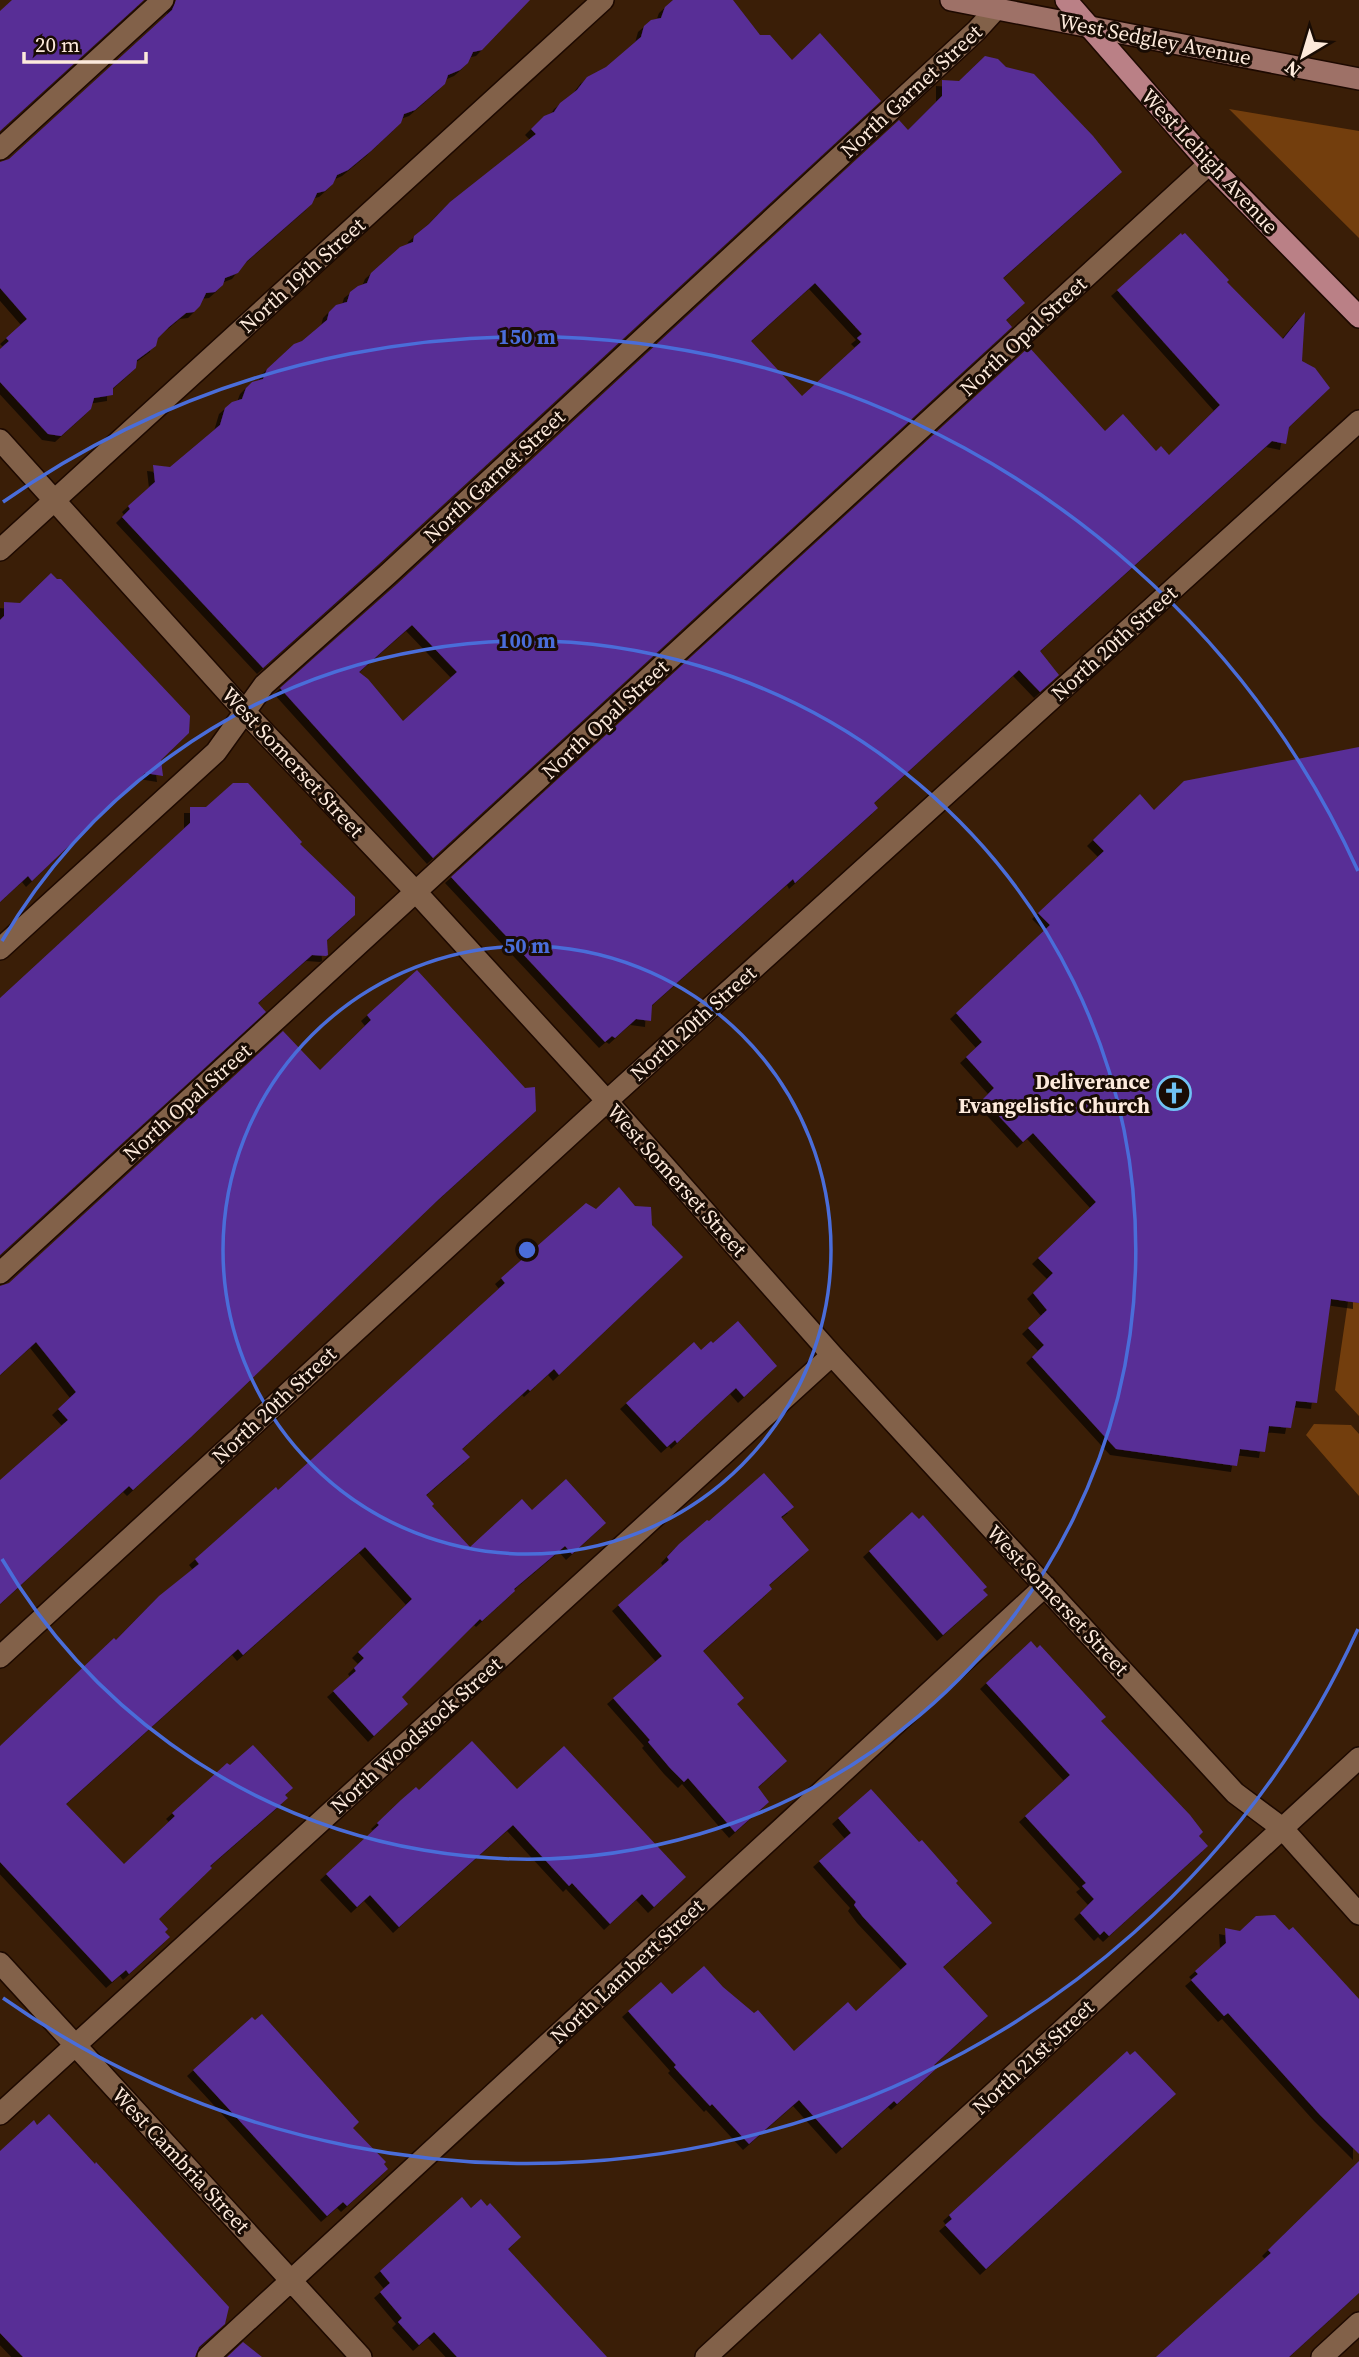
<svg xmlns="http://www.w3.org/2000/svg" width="1359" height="2357" font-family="'Source Serif 4',serif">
  <defs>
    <filter id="shadow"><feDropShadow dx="-6" dy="6" stdDeviation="0" flood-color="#0009"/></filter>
  </defs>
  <rect width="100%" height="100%" fill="#3a1e07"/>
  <path fill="#733e0d" d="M 1229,109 L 1359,131 L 1359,238 Z
    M 1348,1301 L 1359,1303 L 1359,1416 L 1335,1390 Z
    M 1314,1424 L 1351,1425 L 1359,1434 L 1359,1496 L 1306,1435 Z"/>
  <path fill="#582e96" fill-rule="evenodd" filter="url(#shadow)" d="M 12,0 L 144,0 L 0,131 L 0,11 Z
    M 176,0 L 530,0 L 482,50 L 473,52 L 468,63 L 460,70 L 448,75 L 445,84 L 415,110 L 404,114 L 401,123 L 371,151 L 348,170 L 337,175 L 333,184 L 325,191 L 317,193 L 312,204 L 247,261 L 238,273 L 225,278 L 223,285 L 215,292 L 206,293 L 200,306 L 194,312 L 186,313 L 169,327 L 158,338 L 156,346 L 137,360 L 136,368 L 113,388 L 113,395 L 94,398 L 91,409 L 61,436 L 48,434 L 0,382 L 0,349 L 9,341 L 6,338 L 27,319 L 0,288 L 0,162 L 9,159 L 172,10 Z
    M 673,0 L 733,0 L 760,35 L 770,35 L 792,60 L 820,33 L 881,101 L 379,564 L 263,668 L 122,517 L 130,509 L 128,506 L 155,482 L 153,465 L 170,467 L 220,425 L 225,408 L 232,402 L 242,399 L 246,388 L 252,382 L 263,379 L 267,369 L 294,344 L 302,341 L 327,320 L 329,312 L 336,305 L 347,302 L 350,292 L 358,286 L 367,283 L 371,273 L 400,247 L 413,242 L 414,236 L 429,224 L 450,202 L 536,134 L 531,129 L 544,116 L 554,112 L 560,103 L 577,90 L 587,77 L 606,67 L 641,37 L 644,26 L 651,20 L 661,18 L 665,7 Z
    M 985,56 L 998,59 L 1006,67 L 1034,74 L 1093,136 L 1122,172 L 1003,278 L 1025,303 L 1006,320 L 1012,327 L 433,858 L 280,688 L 397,584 L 899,120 L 908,130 L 942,96 L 942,80 L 959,81 ZM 815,283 L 862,334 L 857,338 L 861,342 L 802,396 L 751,341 ZM 412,625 L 457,672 L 403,721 L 368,679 L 359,672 Z
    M 1181,233 L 1182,235 L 1185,233 L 1229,280 L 1227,282 L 1283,339 L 1305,312 L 1302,361 L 1315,368 L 1330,388 L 1289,427 L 1286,444 L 1272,441 L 1040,651 L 1059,675 L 1040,692 L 1019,670 L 874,803 L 878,808 L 857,827 L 795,883 L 793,879 L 652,1005 L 651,1021 L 636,1019 L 615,1038 L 612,1036 L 605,1042 L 451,877 L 1029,347 L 1105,431 L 1123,414 L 1156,451 L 1161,446 L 1169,455 L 1220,405 L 1117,290 Z
    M 51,573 L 57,579 L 61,579 L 190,716 L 189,733 L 161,760 L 163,776 L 145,773 L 32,881 L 28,876 L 0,902 L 0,620 L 4,616 L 4,602 L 20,603 Z
    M 1359,747 L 1359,1303 L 1331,1299 L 1317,1403 L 1296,1401 L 1291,1428 L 1269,1426 L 1265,1452 L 1240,1449 L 1237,1466 L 1116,1449 L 1032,1357 L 1044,1345 L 1028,1328 L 1047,1310 L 1033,1293 L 1053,1273 L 1038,1258 L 1096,1202 L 1033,1133 L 1023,1142 L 983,1099 L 994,1088 L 966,1057 L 982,1042 L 956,1013 L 1050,925 L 1038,913 L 1104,851 L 1093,840 L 1140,794 L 1154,810 L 1184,781 Z
    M 233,783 L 248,783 L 302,842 L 300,844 L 355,897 L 355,915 L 327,940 L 328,955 L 326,956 L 312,955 L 258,1003 L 266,1012 L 0,1255 L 0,998 L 190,823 L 190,807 L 206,807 Z
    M 417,970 L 525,1088 L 535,1087 L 536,1111 L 439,1199 L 191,1437 L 133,1490 L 129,1486 L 0,1604 L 0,1480 L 68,1420 L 58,1409 L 76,1392 L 36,1342 L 0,1375 L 0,1286 L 9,1283 L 283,1031 L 320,1070 L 371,1020 L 367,1015 Z
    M 619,1187 L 635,1206 L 651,1207 L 652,1225 L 683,1257 L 559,1375 L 554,1369 L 530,1391 L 528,1389 L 462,1449 L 470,1457 L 426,1495 L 434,1504 L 432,1506 L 470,1547 L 522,1499 L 532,1510 L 566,1479 L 606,1523 L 572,1554 L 565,1546 L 514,1589 L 515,1591 L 482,1621 L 480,1619 L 402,1697 L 408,1704 L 374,1736 L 333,1691 L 356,1671 L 354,1668 L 364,1658 L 358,1652 L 412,1599 L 365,1547 L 243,1655 L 238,1649 L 66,1804 L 124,1864 L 175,1816 L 172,1813 L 227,1763 L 230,1765 L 253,1745 L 293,1788 L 285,1795 L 288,1798 L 210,1866 L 212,1868 L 159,1919 L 168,1929 L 165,1932 L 170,1937 L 129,1974 L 126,1970 L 112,1982 L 0,1862 L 0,1746 L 114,1638 L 116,1640 L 159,1596 L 199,1564 L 195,1559 L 276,1487 L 278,1490 L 505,1283 L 501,1278 L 586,1203 L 596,1209 Z
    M 738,1321 L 777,1366 L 744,1397 L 736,1388 L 677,1443 L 675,1440 L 667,1447 L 626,1403 L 694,1342 L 701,1350 L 711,1341 L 713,1343 Z
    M 764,1473 L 794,1507 L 781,1517 L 809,1550 L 769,1585 L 772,1589 L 703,1651 L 744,1698 L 737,1704 L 787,1761 L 758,1787 L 769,1802 L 735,1832 L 688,1778 L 684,1782 L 670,1768 L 648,1742 L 650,1740 L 613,1698 L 662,1656 L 618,1605 L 669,1560 L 667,1557 L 679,1544 L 707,1520 L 709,1521 Z
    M 912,1512 L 919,1519 L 923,1515 L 987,1587 L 983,1590 L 988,1595 L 943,1635 L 869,1551 Z
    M 1031,1641 L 1037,1648 L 1040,1645 L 1106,1717 L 1101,1721 L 1190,1815 L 1203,1832 L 1199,1836 L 1208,1846 L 1109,1936 L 1104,1931 L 1100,1935 L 1080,1913 L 1094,1899 L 1082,1886 L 1086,1883 L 1025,1816 L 1070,1775 L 986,1683 Z
    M 472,1741 L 517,1789 L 564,1746 L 686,1877 L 654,1907 L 642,1894 L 610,1924 L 572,1883 L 569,1886 L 513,1825 L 399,1927 L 370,1895 L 357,1907 L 326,1874 L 379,1825 L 377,1823 L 401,1800 L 416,1787 L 419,1790 Z
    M 871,1789 L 919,1842 L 922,1840 L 958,1881 L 956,1883 L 992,1923 L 943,1967 L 988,2016 L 934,2065 L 937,2068 L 897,2104 L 894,2101 L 842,2148 L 799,2100 L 749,2144 L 712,2104 L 710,2106 L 674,2067 L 676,2065 L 628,2011 L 661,1982 L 672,1994 L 704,1966 L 723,1987 L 754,2013 L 758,2010 L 794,2051 L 848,2002 L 856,2011 L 907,1964 L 863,1917 L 854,1905 L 856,1902 L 819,1861 L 851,1833 L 838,1818 Z
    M 1275,1915 L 1289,1930 L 1293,1927 L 1359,1999 L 1359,2154 L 1320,2115 L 1228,2013 L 1224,2016 L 1191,1980 L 1198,1974 L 1195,1971 L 1226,1943 L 1225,1928 L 1240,1931 L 1256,1916 Z
    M 262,2014 L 359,2122 L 353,2128 L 386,2162 L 384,2164 L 388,2169 L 347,2206 L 343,2202 L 327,2216 L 193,2070 L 252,2017 L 255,2020 Z
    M 1127,2051 L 1130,2055 L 1135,2051 L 1176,2094 L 986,2269 L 945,2225 L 952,2219 L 949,2215 Z
    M 49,2114 L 95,2164 L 96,2162 L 229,2307 L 225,2324 L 199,2347 L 195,2357 L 23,2357 L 0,2333 L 0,2151 L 34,2120 L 37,2125 Z
    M 1359,2161 L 1359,2293 L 1289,2357 L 1156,2357 L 1271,2253 L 1268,2250 Z
    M 462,2197 L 471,2208 L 481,2199 L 487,2206 L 490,2203 L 521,2237 L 508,2249 L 607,2357 L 457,2357 L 434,2332 L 419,2345 L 398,2322 L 402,2318 L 380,2292 L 390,2283 L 380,2271 Z
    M 243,2342 L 262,2357 L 227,2357 Z"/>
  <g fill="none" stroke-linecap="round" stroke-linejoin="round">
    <g stroke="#1d0900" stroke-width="24">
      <path id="street" d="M 0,149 L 163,0
        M 0,440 L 246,713 L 416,892 L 607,1101 L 832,1355 L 1235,1793 L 1282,1828 L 1359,1914
        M 0,550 L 603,0
        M 0,949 L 216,752 L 264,685 L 388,574 L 976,31 L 997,8
        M 0,1273 L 1209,164
        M 0,1657 L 607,1101 L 1359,421
        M 0,1963 L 361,2357
        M 0,2114 L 832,1355
        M 208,2357 L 1045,1586
        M 706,2357 L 1359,1758
        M 1322,2357 L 1359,2323"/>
    </g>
    <g stroke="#1d0900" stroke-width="24">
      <path id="secondary" d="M 951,0 L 1359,79"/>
    </g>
    <g stroke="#1d0900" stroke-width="24">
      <path id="primary" d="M 1066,0 L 1209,164 L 1359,317"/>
    </g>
    <use href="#street" stroke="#826149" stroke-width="21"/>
    <use href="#secondary" stroke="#9e7167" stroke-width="21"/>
    <use href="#primary" stroke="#ba8086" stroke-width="21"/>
  </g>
  <g fill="none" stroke="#4a6dd9" stroke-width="3.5">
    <circle cx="527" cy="1250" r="304"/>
    <path d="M2 941A609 609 0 1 1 2 1559"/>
    <path d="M1358 1629A913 913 0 0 1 3 1998M3 502A913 913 0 0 1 1358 871"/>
  </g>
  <defs>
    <g id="church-ring" transform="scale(1.75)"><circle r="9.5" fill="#190c04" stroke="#70c2f4" stroke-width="1.5"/><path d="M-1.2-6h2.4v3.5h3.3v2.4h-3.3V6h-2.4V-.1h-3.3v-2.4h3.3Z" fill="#70c2f4"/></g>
  </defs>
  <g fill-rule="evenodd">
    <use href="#church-ring" x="1174" y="1093"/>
  </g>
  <g text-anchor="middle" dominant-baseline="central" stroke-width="6" stroke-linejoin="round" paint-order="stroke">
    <g font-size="21" fill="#fdeadc" stroke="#190c04">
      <text transform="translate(1155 39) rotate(11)">West Sedgley Avenue</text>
      <text transform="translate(911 91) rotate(-43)">North Garnet Street</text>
      <text transform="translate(1210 161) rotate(47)">West Lehigh Avenue</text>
      <text transform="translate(302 275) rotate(-42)">North 19th Street</text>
      <text transform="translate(1023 336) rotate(-43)">North Opal Street</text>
      <text transform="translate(494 476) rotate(-43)">North Garnet Street</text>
      <text transform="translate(1114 643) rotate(-42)">North 20th Street</text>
      <text transform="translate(605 719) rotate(-43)">North Opal Street</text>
      <text transform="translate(293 762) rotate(47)">West Somerset Street</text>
      <text transform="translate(693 1023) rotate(-42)">North 20th Street</text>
      <text transform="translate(187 1102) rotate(-42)">North Opal Street</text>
      <text transform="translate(677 1180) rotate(48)">West Somerset Street</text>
      <text transform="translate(274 1405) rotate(-43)">North 20th Street</text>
      <text transform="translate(1058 1600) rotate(47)">West Somerset Street</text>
      <text transform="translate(416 1735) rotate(-42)">North Woodstock Street</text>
      <text transform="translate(627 1971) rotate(-43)">North Lambert Street</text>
      <text transform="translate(1033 2057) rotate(-43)">North 21st Street</text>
      <text transform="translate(181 2160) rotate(47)">West Cambria Street</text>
    </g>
    <g font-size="21" font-weight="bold" fill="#fdeadc" stroke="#190c04" text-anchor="end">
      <text x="1150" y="1081">Deliverance<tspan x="1150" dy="24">Evangelistic Church</tspan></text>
    </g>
  </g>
  <circle cx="527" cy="1250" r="10" fill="#4a6dd9" stroke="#190c04" stroke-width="3.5"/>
  <g font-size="21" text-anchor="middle" font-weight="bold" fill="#4a6dd9" stroke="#190c04" stroke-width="6" stroke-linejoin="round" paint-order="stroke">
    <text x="527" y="344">150 m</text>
    <text x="527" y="648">100 m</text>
    <text x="527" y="953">50 m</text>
  </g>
  <g transform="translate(1303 56) rotate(218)" stroke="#190c04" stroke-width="5" paint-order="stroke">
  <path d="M0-5L12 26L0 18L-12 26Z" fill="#fdeadc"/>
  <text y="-10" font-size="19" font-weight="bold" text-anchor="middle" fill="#fdeadc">N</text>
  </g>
  <path d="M24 52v10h122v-10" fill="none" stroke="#fdeadc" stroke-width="3.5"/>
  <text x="35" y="52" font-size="21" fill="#fdeadc" stroke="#190c04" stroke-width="5" paint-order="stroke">20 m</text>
</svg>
